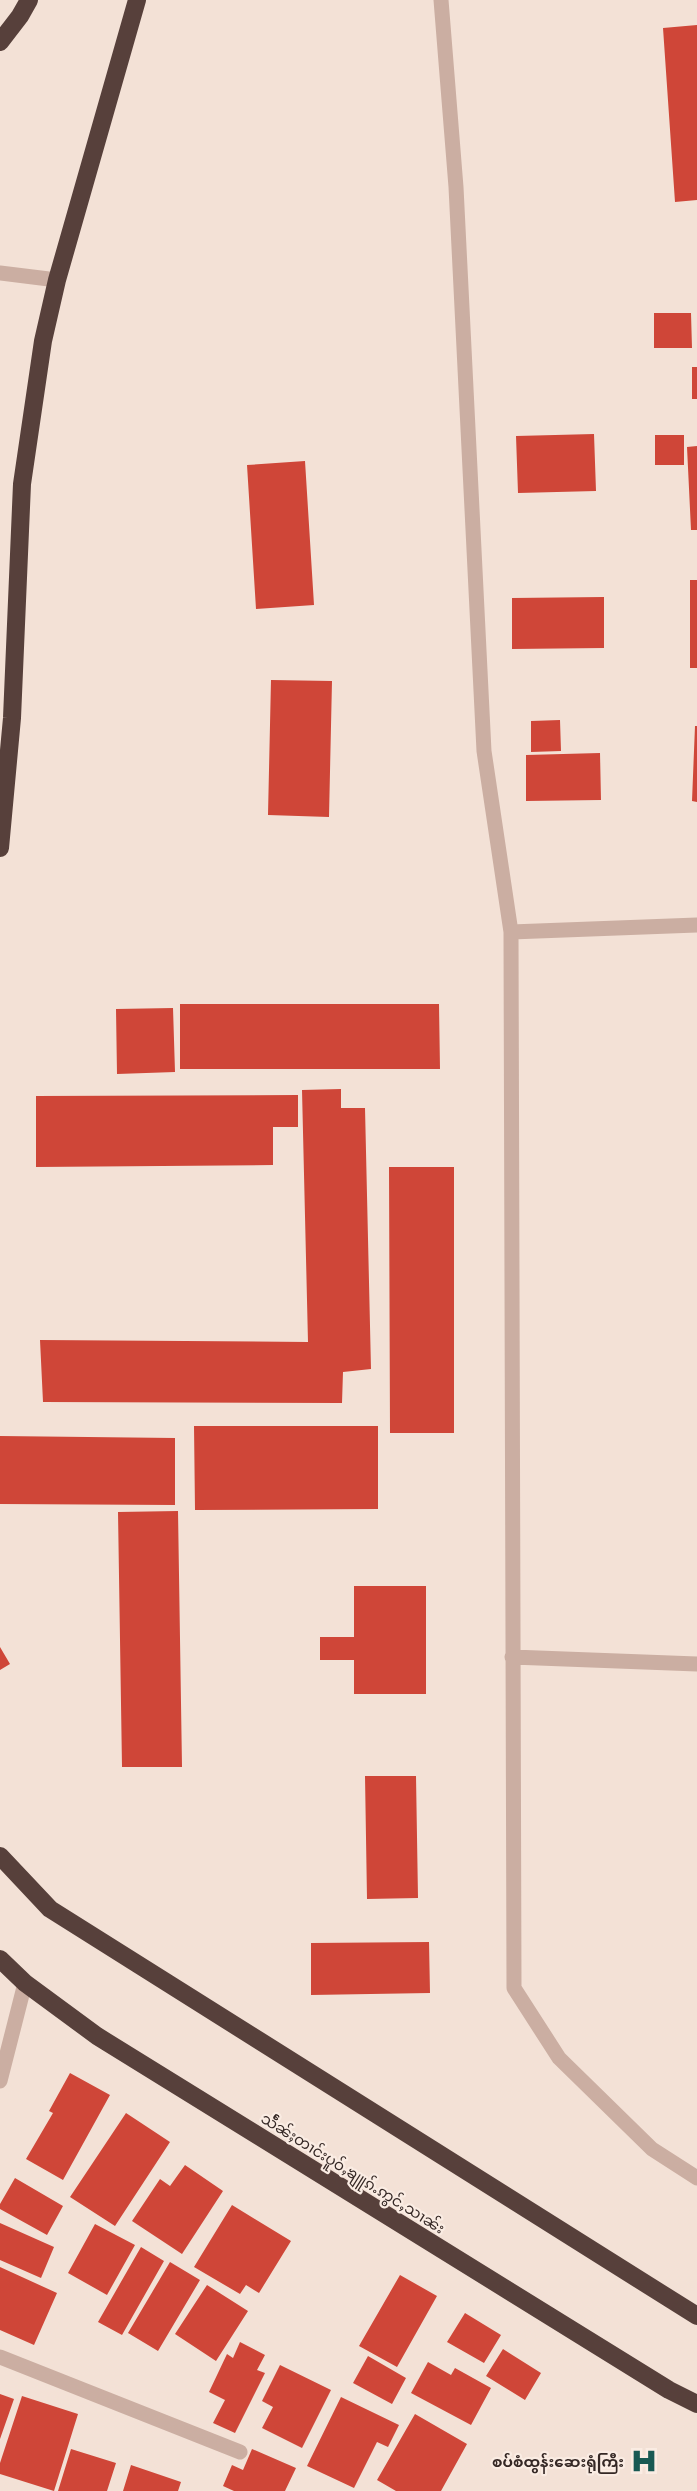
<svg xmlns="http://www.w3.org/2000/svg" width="697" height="2491" font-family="'Asap Condensed','Noto Sans Myanmar',sans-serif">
  <rect width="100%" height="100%" fill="#f3e1d6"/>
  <path fill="#cf4638" d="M 697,25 L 697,200 L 675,202 L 663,28 Z
    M 654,313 L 691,313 L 692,348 L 654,348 Z
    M 692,367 L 697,367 L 697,399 L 692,399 Z
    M 594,434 L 596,491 L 518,493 L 516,436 Z
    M 655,435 L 684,435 L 684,465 L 655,465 Z
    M 697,446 L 697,530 L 691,530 L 687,447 Z
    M 305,461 L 314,605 L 256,609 L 247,465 Z
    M 690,580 L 697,580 L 697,668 L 690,668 Z
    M 604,597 L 604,648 L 512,649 L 512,598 Z
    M 271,680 L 332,681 L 329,817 L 268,815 Z
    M 560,720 L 561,751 L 531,752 L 531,721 Z
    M 695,726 L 697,726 L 697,802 L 692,801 Z
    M 600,753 L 601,800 L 526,801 L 526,755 Z
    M 180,1004 L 439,1004 L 440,1069 L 180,1069 Z
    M 173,1008 L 175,1072 L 117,1074 L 116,1009 Z
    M 341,1089 L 341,1108 L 365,1108 L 371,1369 L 343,1372 L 342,1403 L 43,1402 L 40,1340 L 308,1342 L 302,1090 Z
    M 298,1095 L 298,1127 L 273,1127 L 273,1165 L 36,1167 L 36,1096 Z
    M 389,1167 L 454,1167 L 454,1433 L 390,1433 Z
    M 194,1426 L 378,1426 L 378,1509 L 195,1510 Z
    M 0,1436 L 175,1438 L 175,1505 L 0,1504 Z
    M 178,1511 L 182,1767 L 122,1767 L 118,1512 Z
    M 354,1586 L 426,1586 L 426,1694 L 354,1694 L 354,1660 L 320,1660 L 320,1637 L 354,1637 Z
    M 0,1647 L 10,1664 L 0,1670 Z
    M 365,1776 L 416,1776 L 418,1898 L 367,1899 Z
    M 429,1942 L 430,1993 L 311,1995 L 311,1943 Z
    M 70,2073 L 110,2095 L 63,2180 L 26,2159 L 53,2113 L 49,2111 Z
    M 126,2113 L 170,2142 L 115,2226 L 70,2197 Z
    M 185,2165 L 223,2191 L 182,2254 L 132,2221 L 160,2179 L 170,2186 Z
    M 15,2178 L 63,2206 L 47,2235 L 0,2209 L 0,2204 Z
    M 232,2205 L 291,2241 L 259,2293 L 246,2285 L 240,2294 L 194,2267 Z
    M 0,2223 L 54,2247 L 41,2278 L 0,2260 Z
    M 95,2224 L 135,2245 L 107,2295 L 68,2273 Z
    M 141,2247 L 164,2261 L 122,2335 L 98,2322 Z
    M 170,2262 L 200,2280 L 158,2351 L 128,2333 Z
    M 0,2267 L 57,2293 L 34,2345 L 0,2330 Z
    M 400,2275 L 437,2296 L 397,2367 L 359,2346 Z
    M 207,2285 L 248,2311 L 216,2361 L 175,2334 Z
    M 465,2313 L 501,2335 L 484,2363 L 447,2342 Z
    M 240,2342 L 265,2355 L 257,2370 L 265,2373 L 235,2433 L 213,2423 L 225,2400 L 209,2392 L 227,2354 L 233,2358 Z
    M 503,2349 L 541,2373 L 525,2400 L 486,2376 Z
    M 368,2356 L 406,2378 L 392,2404 L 353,2383 Z
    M 428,2362 L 451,2375 L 455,2368 L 491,2388 L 471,2425 L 411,2393 Z
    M 280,2365 L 331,2390 L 302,2448 L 262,2428 L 273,2407 L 262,2401 Z
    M 0,2394 L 14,2399 L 0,2439 Z
    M 22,2396 L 78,2414 L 54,2491 L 0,2474 L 0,2463 Z
    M 341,2397 L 399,2425 L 388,2447 L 377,2442 L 354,2488 L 307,2466 Z
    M 415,2414 L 467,2444 L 441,2491 L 396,2491 L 377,2480 Z
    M 71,2449 L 116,2463 L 107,2491 L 58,2491 Z
    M 252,2449 L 296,2468 L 285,2491 L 234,2491 L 223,2486 L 232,2465 L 243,2470 Z
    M 131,2465 L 181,2482 L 178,2491 L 123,2491 Z"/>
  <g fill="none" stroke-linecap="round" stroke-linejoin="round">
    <path stroke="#cbaea2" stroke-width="15" d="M 441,0 L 456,187 L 484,751 L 511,932 L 514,1988 L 559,2058 L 652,2149 L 697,2178
      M 0,273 L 57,280
      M 511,932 L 697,925
      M 512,1657 L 697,1664
      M 0,2081 L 25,1983
      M 0,2357 L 240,2452"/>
    <path stroke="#57403b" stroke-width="18" d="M 0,42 L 20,16 L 29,0
      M 0,848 L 12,718 L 22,484 L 43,341 L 57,280 L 137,0
      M 0,1856 L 50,1909 L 697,2316
      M 0,1959 L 25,1983 L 97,2036 L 669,2390 L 697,2404"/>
  </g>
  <defs>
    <g id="hospital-bare" transform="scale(2.07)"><path d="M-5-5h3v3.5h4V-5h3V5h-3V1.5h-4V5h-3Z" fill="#185953" stroke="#faece3" stroke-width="2.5" paint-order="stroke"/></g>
  </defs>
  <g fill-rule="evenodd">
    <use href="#hospital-bare" x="644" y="2461"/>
  </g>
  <g text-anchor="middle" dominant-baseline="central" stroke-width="4.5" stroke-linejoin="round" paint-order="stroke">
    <g font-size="15" fill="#352825" stroke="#faece3">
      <text transform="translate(353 2173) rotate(32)">သဵႅၼ်ႈတၢင်းပူဝ်ႇၶျူၵ်ႉဢွင်ႇသၢၼ်း</text>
    </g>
    <g font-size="15" font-weight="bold" fill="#352825" stroke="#faece3" text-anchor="end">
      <text x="624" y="2461">စပ်စံထွန်းဆေးရုံကြီး</text>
    </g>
  </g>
</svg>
